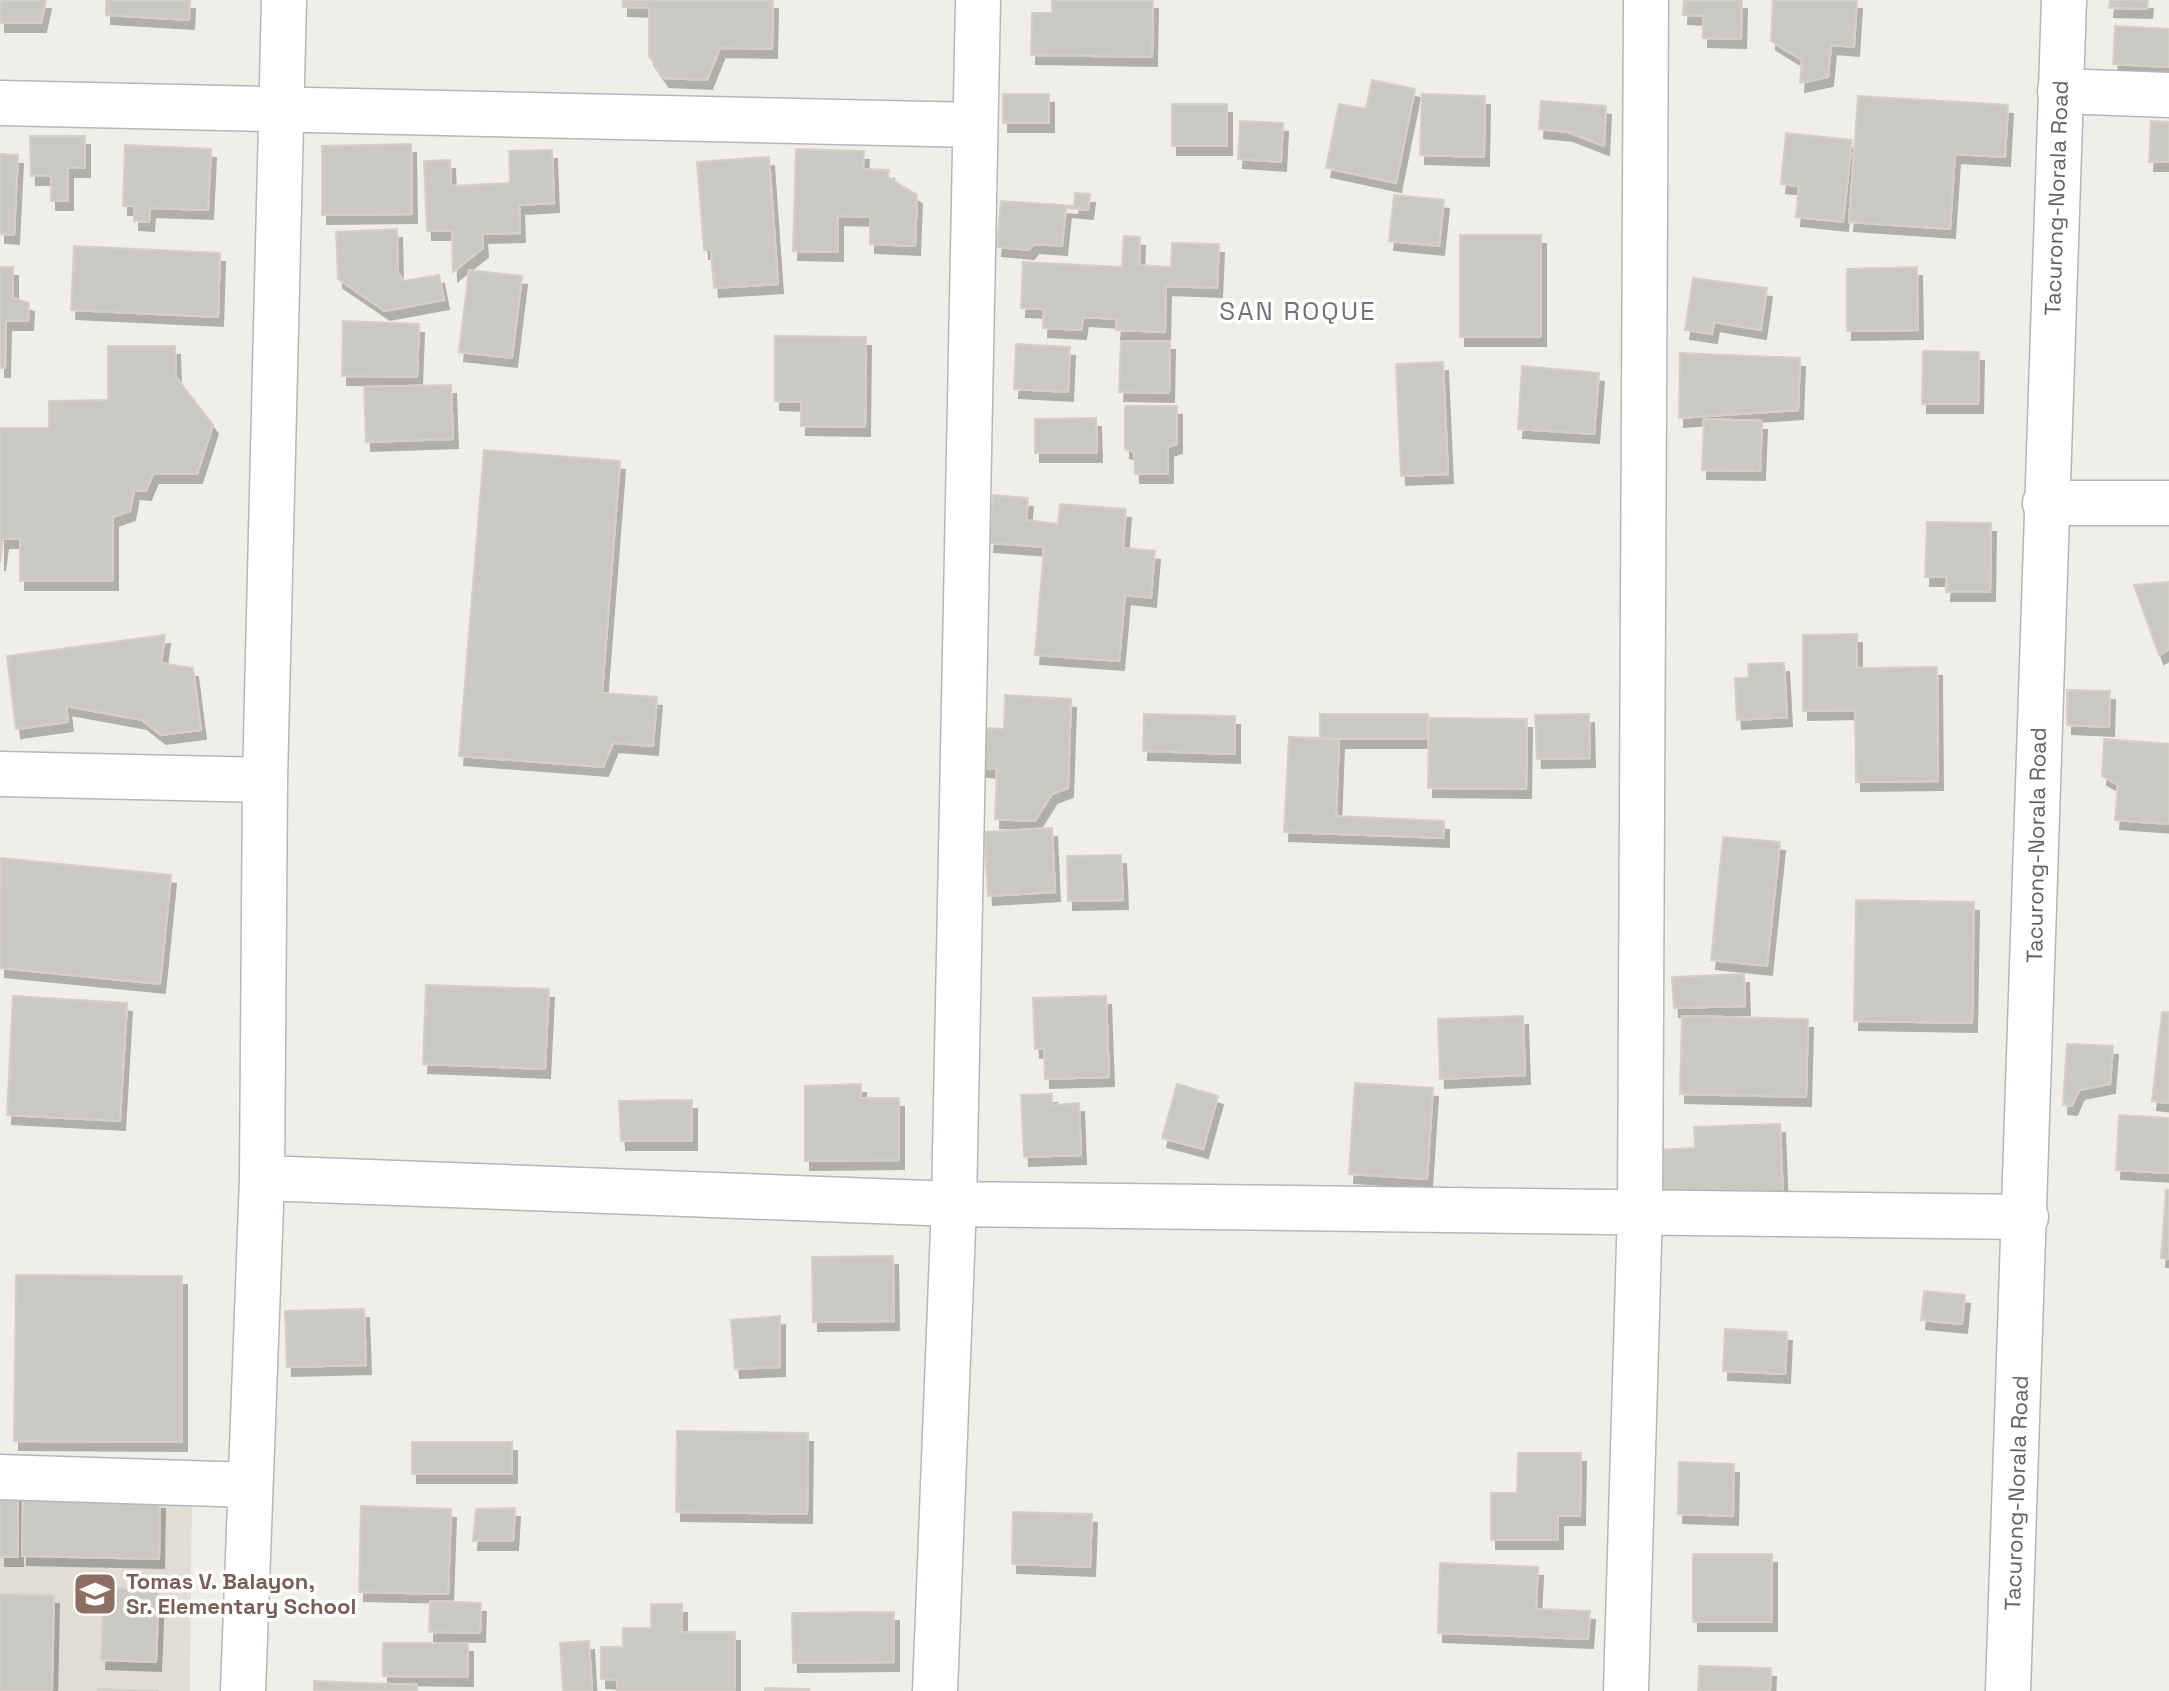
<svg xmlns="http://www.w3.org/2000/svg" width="2169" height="1691" font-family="'Space Grotesk',sans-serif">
  <defs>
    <filter id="shadow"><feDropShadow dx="5" dy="9" stdDeviation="0" flood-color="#0004"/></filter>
  </defs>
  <rect width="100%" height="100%" fill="#f0eee8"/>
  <path fill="#e0ddd6" d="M 0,1489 L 192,1497 L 190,1691 L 0,1691 Z"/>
  <path fill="#c9c8c2" stroke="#d5d0c6" stroke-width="2" filter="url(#shadow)" d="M 0,0 L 46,0 L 41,23 L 0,23 Z
    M 106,0 L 190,0 L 189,20 L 106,15 Z
    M 623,0 L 773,0 L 772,49 L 720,48 L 707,80 L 664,78 L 649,56 L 649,8 L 623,7 Z
    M 1052,0 L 1153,0 L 1152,57 L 1031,55 L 1032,13 L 1052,13 Z
    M 1684,0 L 1742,0 L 1741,39 L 1703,38 L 1703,16 L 1683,15 Z
    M 1773,0 L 1857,0 L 1854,47 L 1831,45 L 1828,77 L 1800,83 L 1802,60 L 1771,41 Z
    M 2110,0 L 2148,0 L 2147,9 L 2109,8 Z
    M 2115,26 L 2169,29 L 2169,67 L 2113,64 Z
    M 1372,80 L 1415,89 L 1396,183 L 1326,168 L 1339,104 L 1366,109 Z
    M 1003,94 L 1049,94 L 1049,123 L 1003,123 Z
    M 1422,94 L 1485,96 L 1484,157 L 1420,155 Z
    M 1858,96 L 2008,105 L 2005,157 L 1955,154 L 1950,229 L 1849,222 Z
    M 1541,101 L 1606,106 L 1604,146 L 1568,132 L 1539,129 Z
    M 1172,104 L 1227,104 L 1227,146 L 1172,146 Z
    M 1240,121 L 1283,123 L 1281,162 L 1238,159 Z
    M 2151,121 L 2169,122 L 2169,162 L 2149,162 Z
    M 1786,133 L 1852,140 L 1843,222 L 1796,217 L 1799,186 L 1781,184 Z
    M 30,136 L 85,136 L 85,168 L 68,168 L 68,201 L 51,201 L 51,176 L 31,176 Z
    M 411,144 L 412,214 L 322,215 L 322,146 Z
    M 125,145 L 211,149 L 208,210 L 150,208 L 149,222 L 134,221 L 134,206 L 123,206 Z
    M 796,149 L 864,151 L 863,169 L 889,170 L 888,177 L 917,195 L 915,246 L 870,244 L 870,217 L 838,216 L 838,252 L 793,251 Z
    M 552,150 L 554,203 L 519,205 L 520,233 L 482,234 L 483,248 L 453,272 L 452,231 L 427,231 L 424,161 L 450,160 L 451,186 L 510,183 L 509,151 Z
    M 0,154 L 18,155 L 14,235 L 0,234 Z
    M 769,157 L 778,284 L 714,288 L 711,250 L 704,250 L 697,162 Z
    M 1075,193 L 1090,194 L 1088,210 L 1066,208 L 1062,246 L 1034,244 L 1029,250 L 997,247 L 1001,201 L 1074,206 Z
    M 1394,195 L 1444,200 L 1439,246 L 1389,241 Z
    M 397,229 L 398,273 L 404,281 L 439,275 L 444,300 L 385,311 L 338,279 L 336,232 Z
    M 1460,235 L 1541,235 L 1541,337 L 1460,337 Z
    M 1124,236 L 1140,237 L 1139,265 L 1171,267 L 1172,243 L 1219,244 L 1217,288 L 1166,286 L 1165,332 L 1116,330 L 1117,319 L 1083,317 L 1081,330 L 1043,328 L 1044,309 L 1021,308 L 1023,262 L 1122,267 Z
    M 74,246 L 220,253 L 218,317 L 71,310 Z
    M 0,267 L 13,267 L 13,298 L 29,303 L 28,321 L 6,321 L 5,368 L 0,368 Z
    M 1917,267 L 1918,330 L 1847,331 L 1847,269 Z
    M 469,270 L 522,276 L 512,358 L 459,352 Z
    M 1693,278 L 1767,288 L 1761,330 L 1714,322 L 1712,334 L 1685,330 Z
    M 343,321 L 419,324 L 417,377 L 342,376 Z
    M 775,336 L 866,337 L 865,427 L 801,426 L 801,402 L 775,401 Z
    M 1121,341 L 1170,341 L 1169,393 L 1119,392 Z
    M 1016,344 L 1070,347 L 1068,392 L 1014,389 Z
    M 108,346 L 175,346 L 176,377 L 213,425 L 197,474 L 153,474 L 146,491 L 134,490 L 130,511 L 113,517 L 113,581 L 20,581 L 20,539 L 3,539 L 0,562 L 0,428 L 49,428 L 49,401 L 108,400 Z
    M 1923,351 L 1979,352 L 1978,404 L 1922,404 Z
    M 1680,353 L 1800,358 L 1798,410 L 1679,418 Z
    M 1443,362 L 1448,474 L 1401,476 L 1396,364 Z
    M 1522,366 L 1599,373 L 1594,434 L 1518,429 Z
    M 451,385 L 453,439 L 366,442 L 364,387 Z
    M 1125,406 L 1177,406 L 1177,444 L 1168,447 L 1168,474 L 1135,474 L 1134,452 L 1125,449 Z
    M 1096,418 L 1097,453 L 1035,453 L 1035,419 Z
    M 1704,419 L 1762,421 L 1760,471 L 1702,470 Z
    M 484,450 L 620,461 L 602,693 L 657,697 L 653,746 L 613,743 L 603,767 L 459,756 Z
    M 993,495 L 1028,498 L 1026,520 L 1058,524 L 1060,504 L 1126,509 L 1123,548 L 1155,551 L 1151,598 L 1125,595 L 1119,661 L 1035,655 L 1044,547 L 989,543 Z
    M 1927,522 L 1991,523 L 1990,592 L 1946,592 L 1947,577 L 1925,577 Z
    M 2169,582 L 2169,649 L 2159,655 L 2134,585 Z
    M 1857,634 L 1857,668 L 1937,667 L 1938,781 L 1856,782 L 1855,710 L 1803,711 L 1803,635 Z
    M 165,635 L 161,663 L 193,668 L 201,730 L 161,735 L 142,720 L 66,706 L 68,722 L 16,729 L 7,656 Z
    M 1784,663 L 1787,717 L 1737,720 L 1735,678 L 1749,678 L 1748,664 Z
    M 2067,690 L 2110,691 L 2109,727 L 2067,725 Z
    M 1005,695 L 1071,699 L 1068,788 L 1052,794 L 1035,821 L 995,819 L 997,769 L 967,767 L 969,727 L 1004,729 Z
    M 1144,714 L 1235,716 L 1235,754 L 1143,751 Z
    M 1320,714 L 1428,714 L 1428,739 L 1320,739 Z
    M 1589,714 L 1590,758 L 1537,759 L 1535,715 Z
    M 1429,718 L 1527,719 L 1526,789 L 1428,788 Z
    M 1289,737 L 1339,739 L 1336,816 L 1444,821 L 1444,838 L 1284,832 Z
    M 2104,739 L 2169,744 L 2169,824 L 2115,820 L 2118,785 L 2102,776 Z
    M 1052,828 L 1055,892 L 988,896 L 984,832 Z
    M 1723,837 L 1780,842 L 1767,966 L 1711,960 Z
    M 1121,855 L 1123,900 L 1068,901 L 1067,856 Z
    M 1,858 L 171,875 L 160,984 L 0,968 Z
    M 1856,900 L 1974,902 L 1972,1023 L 1854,1021 Z
    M 1744,974 L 1745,1006 L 1674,1008 L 1672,977 Z
    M 426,985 L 549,989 L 545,1069 L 423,1064 Z
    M 13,996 L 127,1003 L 120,1121 L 7,1115 Z
    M 1106,996 L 1109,1077 L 1045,1079 L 1044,1048 L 1035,1049 L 1033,998 Z
    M 2162,1012 L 2169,1012 L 2169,1103 L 2152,1101 Z
    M 1523,1016 L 1525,1075 L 1440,1079 L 1438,1019 Z
    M 1682,1016 L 1808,1019 L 1806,1097 L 1680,1094 Z
    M 2067,1044 L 2113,1046 L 2110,1084 L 2079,1090 L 2072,1106 L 2063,1105 Z
    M 1355,1083 L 1433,1088 L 1427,1179 L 1349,1174 Z
    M 861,1084 L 861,1098 L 899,1098 L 899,1160 L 805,1161 L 805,1086 Z
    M 1177,1084 L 1218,1096 L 1203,1149 L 1162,1138 Z
    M 1052,1094 L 1052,1105 L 1079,1103 L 1081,1155 L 1024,1157 L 1021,1095 Z
    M 692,1100 L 692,1141 L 621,1141 L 619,1101 Z
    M 2119,1115 L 2169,1118 L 2169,1173 L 2116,1170 Z
    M 1780,1124 L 1783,1198 L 1659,1204 L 1657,1150 L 1695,1148 L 1694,1127 Z
    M 2166,1190 L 2169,1190 L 2169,1259 L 2161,1258 Z
    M 893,1256 L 894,1321 L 813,1322 L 812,1257 Z
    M 16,1275 L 182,1276 L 182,1442 L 14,1441 Z
    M 1924,1291 L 1965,1295 L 1962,1324 L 1921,1320 Z
    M 364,1309 L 366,1365 L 287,1367 L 285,1311 Z
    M 780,1316 L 780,1367 L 735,1369 L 731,1320 Z
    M 1725,1329 L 1787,1332 L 1785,1374 L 1723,1371 Z
    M 677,1431 L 808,1433 L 807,1514 L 676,1512 Z
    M 412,1442 L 512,1442 L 512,1474 L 412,1474 Z
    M 1518,1453 L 1581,1453 L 1580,1516 L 1558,1516 L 1558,1540 L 1491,1540 L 1491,1493 L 1517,1493 Z
    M 1679,1462 L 1734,1464 L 1733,1516 L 1678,1514 Z
    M 0,1493 L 18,1493 L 18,1557 L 0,1557 Z
    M 23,1497 L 160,1500 L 159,1559 L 22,1556 Z
    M 361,1506 L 451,1509 L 448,1594 L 359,1592 Z
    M 515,1508 L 513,1541 L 473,1541 L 476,1509 Z
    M 1013,1512 L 1092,1514 L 1090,1567 L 1012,1564 Z
    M 1693,1554 L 1772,1554 L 1772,1622 L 1693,1622 Z
    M 1440,1563 L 1538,1567 L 1536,1609 L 1590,1611 L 1588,1639 L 1438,1633 Z
    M 104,1588 L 159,1590 L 156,1662 L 101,1660 Z
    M 0,1594 L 54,1595 L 52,1691 L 0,1691 Z
    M 430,1601 L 481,1603 L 480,1633 L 429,1632 Z
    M 651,1604 L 682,1604 L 682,1632 L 735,1632 L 735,1691 L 617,1691 L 617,1680 L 601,1679 L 601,1647 L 623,1647 L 623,1628 L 651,1628 Z
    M 894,1612 L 894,1662 L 793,1663 L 792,1613 Z
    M 589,1641 L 592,1691 L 563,1691 L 560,1643 Z
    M 383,1643 L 468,1643 L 468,1677 L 383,1676 Z
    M 1699,1666 L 1771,1668 L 1770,1691 L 1698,1691 Z
    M 314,1681 L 417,1685 L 417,1691 L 314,1691 Z
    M 765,1688 L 809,1689 L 809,1691 L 765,1691 Z
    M 98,1689 L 159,1691 L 98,1691 Z"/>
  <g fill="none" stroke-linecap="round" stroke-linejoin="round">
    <g stroke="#b5b7bb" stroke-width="47">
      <path id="minor" d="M 2060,91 L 2169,95
        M 0,103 L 974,125
        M 2045,503 L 2169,503
        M 0,774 L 265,780
        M 262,1178 L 954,1204 L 2026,1217
        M 0,1477 L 250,1485
        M 243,1691 L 262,1178 L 265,780 L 284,0
        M 935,1691 L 954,1204 L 978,0
        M 1626,1691 L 1640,1210 L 1646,0"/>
    </g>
    <g stroke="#b4b6bb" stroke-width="47">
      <path id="secondary" d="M 2008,1691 C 2031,1127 2041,564 2064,0"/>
    </g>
    <use href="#minor" stroke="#fff" stroke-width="44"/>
    <use href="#secondary" stroke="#fff" stroke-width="44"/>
  </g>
  <defs>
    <g id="school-square" transform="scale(2.3)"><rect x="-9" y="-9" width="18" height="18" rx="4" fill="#8d6e63" stroke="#fff"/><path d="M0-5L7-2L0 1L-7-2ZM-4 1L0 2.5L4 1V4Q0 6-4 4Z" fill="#fff"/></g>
  </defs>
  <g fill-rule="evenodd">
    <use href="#school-square" x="95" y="1594"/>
  </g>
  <g text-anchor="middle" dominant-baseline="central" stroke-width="7" stroke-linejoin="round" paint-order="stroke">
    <g font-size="22" fill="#5f6267" stroke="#fff">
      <text transform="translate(2056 198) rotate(-88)">Tacurong-Norala Road</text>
      <text transform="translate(2036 845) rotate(-89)">Tacurong-Norala Road</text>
      <text transform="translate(2016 1493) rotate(-88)">Tacurong-Norala Road</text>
    </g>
    <g font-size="22" font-weight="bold" fill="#785e54" stroke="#fff" text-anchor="start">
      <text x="126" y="1581">Tomas V. Balayon,<tspan x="126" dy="25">Sr. Elementary School</tspan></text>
    </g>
    <g font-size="26" letter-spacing="2" fill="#707479" stroke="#fff">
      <text x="1298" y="311">SAN ROQUE</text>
    </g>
  </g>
</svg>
